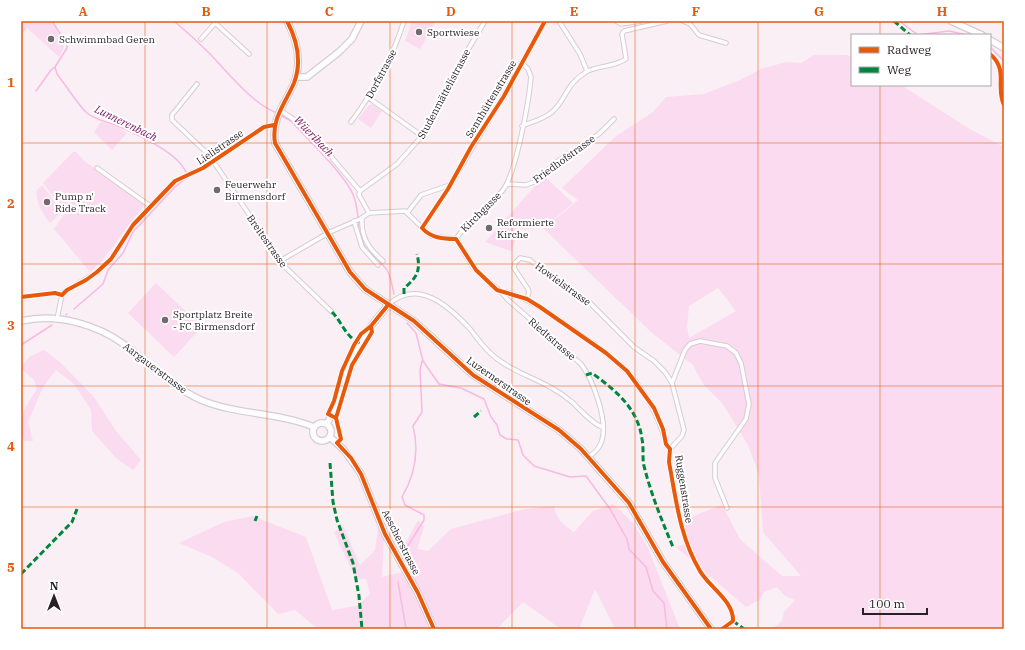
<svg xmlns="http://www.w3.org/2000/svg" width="1025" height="650" font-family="'IBM Plex Serif',serif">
  <rect width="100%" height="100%" fill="#f9eff5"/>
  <path fill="#fbdbf0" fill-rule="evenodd" d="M 21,21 L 51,21 C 61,36 70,40 59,57 L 27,28 L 21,34 Z
    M 412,21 L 431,21 L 435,23 L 420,49 L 405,41 Z
    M 814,55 L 846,55 L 852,57 L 852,85 L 901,85 L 968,128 L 1004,147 L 1004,629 L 772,629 L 782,621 L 784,612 L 795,600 L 785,596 L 777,587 L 764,592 L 759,600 L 746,607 L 676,547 L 688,543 L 683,520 L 722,505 L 740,539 L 782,576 L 801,576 L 763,532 L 759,475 L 748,445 L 722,403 L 703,384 L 693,365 L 652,333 L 544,229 L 578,200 L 562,188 L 615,137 L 653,112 L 666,97 L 704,94 L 740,80 L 763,68 L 787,62 L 801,63 ZM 718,288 L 736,311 L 689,338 L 687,327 L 689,306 Z
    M 372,104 L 382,111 L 371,128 L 358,119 L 369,105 Z
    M 101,122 L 118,127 L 127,133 L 112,150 L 94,132 Z
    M 73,152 L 76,152 L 84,161 L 146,204 C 125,226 113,252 90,272 L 54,229 L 64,214 L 66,208 L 57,201 L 43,183 Z
    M 544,176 L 573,203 L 544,228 L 520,229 L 511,251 L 485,242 Z
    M 42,185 L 62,212 L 50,223 C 43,215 35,201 37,190 Z
    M 156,283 L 202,327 L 174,357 L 128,313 Z
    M 44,350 L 61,363 L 93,396 L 116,431 L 141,460 L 133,470 L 117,459 L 92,431 L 91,410 L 74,384 L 56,370 L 43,387 L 28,422 L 33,441 L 24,441 C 15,419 26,407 37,389 L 34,380 L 21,368 L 29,357 Z
    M 613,504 L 633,523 L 648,548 L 680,629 L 615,629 L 595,589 L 579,629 L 561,629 L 523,602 L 497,629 L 318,629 L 295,610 L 278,614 L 238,573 L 212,557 L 179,543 L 224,522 L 253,516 L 306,537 L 332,610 L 357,606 L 370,594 L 366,579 L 356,579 L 334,532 L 343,526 L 360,565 L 375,550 L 378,528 L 384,539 L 382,577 L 415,569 L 391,539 L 405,544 L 418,520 L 424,527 L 417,549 L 428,551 L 451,529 L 525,509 L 554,506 C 556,519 563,525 574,532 L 593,511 Z"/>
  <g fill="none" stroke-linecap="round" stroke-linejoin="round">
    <path stroke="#f8b9e3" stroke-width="1.5" d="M 52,21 L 67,44 L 67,48 L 55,67 L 57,74 C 66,85 77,104 87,113 C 96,120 107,122 118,126 C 138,135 177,152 186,172
      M 174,21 C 186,31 197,41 208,52 C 228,72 251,103 277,113
      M 899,21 L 918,35 L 949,31 L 967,35
      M 990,47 L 1004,61 L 1004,66
      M 36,91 L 51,70 L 55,67
      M 280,115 L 291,121 C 307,139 347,176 354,197 C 358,208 358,220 359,231
      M 361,239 C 366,253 379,259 387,270 C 391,277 392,286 394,294
      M 74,309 L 103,284 L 108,270 L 123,253 L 133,232 L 175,187 L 184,180
      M 66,315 L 67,314
      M 407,323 L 416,333 L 423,361 L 439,384 L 461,388 L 484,399 L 491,417 L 497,425 L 500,435 L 507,439 L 518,440 L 523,455 L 534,466 L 570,477 L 586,476 L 610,509 L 627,539 L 629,549 L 646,567 L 653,591 L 664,603 L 667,629
      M 21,345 L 52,325
      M 406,549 L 424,520 L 424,515 L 405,505 L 402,497 C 415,475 419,450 413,426 L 422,412 L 420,370 L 422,361
      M 398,582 L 406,629"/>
    <g stroke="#d6ccd2" stroke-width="5.5">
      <path id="street" d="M 213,21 L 249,54
        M 559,21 L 580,54 L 587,71
        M 616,21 L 621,24 L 641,21
        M 683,21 L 690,24 L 699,35 L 726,43
        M 201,39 L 216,22
        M 197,84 L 172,115 L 172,120 L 209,155 L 284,266 L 332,312
        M 369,98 L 422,136
        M 280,110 L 296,121 L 323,149 L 329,152 L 333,159 L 360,191
        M 351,122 C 375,90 392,59 404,21
        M 522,126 C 532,122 544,119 552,112 C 567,99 565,85 586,72 C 596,66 614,67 626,59 L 622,34 L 624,31 L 667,21
        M 97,168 L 150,206
        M 507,184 L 526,185 L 534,182 L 555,163 L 599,134 L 614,119
        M 360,191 L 397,164 L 422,136 L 463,58 L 485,21
        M 360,191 L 359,195 L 369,213
        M 408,212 L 421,195 L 450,185 L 507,90 L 545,21
        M 362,218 C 361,237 368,248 383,261
        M 354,221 L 362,247 L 378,265
        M 456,239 C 463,250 468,262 477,271 C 484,279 504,292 507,299 L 581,364 C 593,380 608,420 602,440 C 600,448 595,452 589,457
        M 456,239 C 468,220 489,208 503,190 C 516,173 529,101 531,77 L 528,69 L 522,63
        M 280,261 L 330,232 L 360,219 L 369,213 L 405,211 L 431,236 L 456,239
        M 505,294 L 507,292 C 531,300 550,314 571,328 C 621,363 647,381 666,442 C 666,445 669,447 670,450 C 670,453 669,458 669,462 C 676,499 680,538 700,571 C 709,587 734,601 733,621 L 722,629
        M 527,299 L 529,292 L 528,289 L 514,268 L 515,263 L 520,258 L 530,260 L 548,275 L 588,301 L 634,347 L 654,361 L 665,372 L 672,383
        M 388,305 C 417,278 448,305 470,329 C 478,339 485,350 496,358 C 519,376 548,381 572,402 C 581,410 591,423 602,427
        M 57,319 L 62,295 L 64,292 L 97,272 L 111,259 L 133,225 L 175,181 L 203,168 L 264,127 L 274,125
        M 670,449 L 682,436 L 684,430 L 672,383 L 685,350 L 690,344 L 700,341 L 727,346 L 736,353 L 741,363 L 749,404 L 746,419 L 715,463 L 715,478 L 727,508"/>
    </g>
    <g stroke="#d6ccd2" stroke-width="8">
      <path id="secondary" d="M 287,21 C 297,40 302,62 294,83 C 285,104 271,119 275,143 L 350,272 L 365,289 L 414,321 L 473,375 L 559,430 L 581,449 L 629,503 L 663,562 L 711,629
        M 951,21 L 982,35
        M 990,40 L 1004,48
        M 296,77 L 307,77 L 339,52 L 352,39 L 361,21
        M 21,321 C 57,313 96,324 125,345 C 150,364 172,387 201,400 C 237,415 277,412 314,427
        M313 432a9 9 0 1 1 18 0a9 9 0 1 1-18 0Z
        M 327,424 C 337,406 339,386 346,367 C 355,344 373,324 388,305
        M 330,437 L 344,450 L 361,474 L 385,534 L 418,593 L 434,629"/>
    </g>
    <use href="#street" stroke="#fefdfe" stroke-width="3.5"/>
    <use href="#secondary" stroke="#fefdfe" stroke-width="5.5"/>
    <path stroke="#00873e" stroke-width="3" stroke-dasharray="6 3" stroke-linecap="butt" d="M 894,21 L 910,35
      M 404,294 L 404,288 C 417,278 421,270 417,254
      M 332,312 C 342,322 346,338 360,343
      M 586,375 L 592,373 C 615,390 638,408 642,439 C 644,448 642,458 644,466 C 651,494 662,521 673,547
      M 474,417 L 481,411
      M 330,463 L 333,502 L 337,520 L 353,563 L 359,596 L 362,629
      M 255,521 L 257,516
      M 21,574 L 72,522 L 77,509
      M 733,621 L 744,629"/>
    <g stroke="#fff" stroke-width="6">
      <path id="cycleway" d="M 287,21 C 297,40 302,62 294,83 C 285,104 271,119 275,143 L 350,272 L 365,289 L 414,321 L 473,375 L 559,430 L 581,449 L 629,503 L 663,562 L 711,629
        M 545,21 L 504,96 L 471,147 L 448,189 L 422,228 C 431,238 443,239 456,239 L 476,270 L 497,290 L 527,299 L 540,307 L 606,353 L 627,371 L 654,408 L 663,429 L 666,444 L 670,449 L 669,462 C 676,499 680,538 700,571 C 709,587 734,601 733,621 L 722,629
        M 990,54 C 1009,70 995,87 1004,105
        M 21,297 L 55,293 L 62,295 L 67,290 L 86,280 L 97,272 L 111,259 L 133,225 L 175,181 L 203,168 L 264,127 L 274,125
        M 371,326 L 372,332 L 352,365 L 336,418 L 341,439 L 337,443 L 351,458 L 361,474 L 385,534 L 418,593 L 434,629
        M 336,418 L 328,414 L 334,401 L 342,371 L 354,345 L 361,334 L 371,326 L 388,305"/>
    </g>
    <use href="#cycleway" stroke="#e8590c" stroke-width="4"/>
  </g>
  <path fill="none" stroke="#e8590c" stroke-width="1" stroke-opacity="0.55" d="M 145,21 L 145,629M 267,21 L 267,629M 390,21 L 390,629M 512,21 L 512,629M 635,21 L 635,629M 758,21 L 758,629M 880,21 L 880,35M 880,85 L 880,629M 21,143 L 1004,143M 21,264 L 1004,264M 21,386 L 1004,386M 21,507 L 1004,507"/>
  <g fill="#72696f" stroke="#fff" stroke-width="1.5">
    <circle cx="419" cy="32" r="4"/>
    <circle cx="51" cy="39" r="4"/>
    <circle cx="217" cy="190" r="4"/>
    <circle cx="47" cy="202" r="4"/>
    <circle cx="489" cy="228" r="4"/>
    <circle cx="165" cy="320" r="4"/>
  </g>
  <g text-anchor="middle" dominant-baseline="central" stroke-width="4" stroke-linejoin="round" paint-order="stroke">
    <g font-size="10" fill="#2a2127" stroke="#fff" text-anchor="start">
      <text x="427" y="32">Sportwiese</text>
      <text x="59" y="39">Schwimmbad Geren</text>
      <text x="225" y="184">Feuerwehr<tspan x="225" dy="12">Birmensdorf</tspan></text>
      <text x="55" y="196">Pump n'<tspan x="55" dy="12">Ride Track</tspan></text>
      <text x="497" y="222">Reformierte<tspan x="497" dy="12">Kirche</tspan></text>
      <text x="173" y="314">Sportplatz Breite<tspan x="173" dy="12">- FC Birmensdorf</tspan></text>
    </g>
    <g font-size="10" fill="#2a2127" stroke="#fff">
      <text transform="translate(381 74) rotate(-62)">Dorfstrasse</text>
      <text transform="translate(444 94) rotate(-62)">Studenmättelistrasse</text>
      <text transform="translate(491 99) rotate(-59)">Sennhüttenstrasse</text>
      <text transform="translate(220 147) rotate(-34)">Lielistrasse</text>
      <text transform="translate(564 159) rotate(-36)">Friedhofstrasse</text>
      <text transform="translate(481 212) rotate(-45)">Kirchgasse</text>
      <text transform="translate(267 241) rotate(55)">Breitestrasse</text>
      <text transform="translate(563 284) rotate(36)">Howielstrasse</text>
      <text transform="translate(552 339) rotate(41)">Riedtstrasse</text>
      <text transform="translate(155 368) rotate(37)">Aargauerstrasse</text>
      <text transform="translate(499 381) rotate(35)">Luzernerstrasse</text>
      <text transform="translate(684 489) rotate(81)">Ruggenstrasse</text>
      <text transform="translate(401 542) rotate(63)">Aescherstrasse</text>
    </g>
    <g font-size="11" font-style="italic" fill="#812169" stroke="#fff">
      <text transform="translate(126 123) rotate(26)">Lunnerenbach</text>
      <text transform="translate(314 136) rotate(46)">Wüeribach</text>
    </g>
  </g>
  <rect width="1025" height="650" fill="none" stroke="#ffffff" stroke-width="44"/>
  <rect x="851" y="34" width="140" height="52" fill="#ffffff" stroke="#aaa6a9"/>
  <rect x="859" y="47" width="20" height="6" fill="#e8590c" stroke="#aaa6a9"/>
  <text x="887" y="54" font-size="12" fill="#2a2127">Radweg</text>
  <rect x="859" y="67" width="20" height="6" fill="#00873e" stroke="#aaa6a9"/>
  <text x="887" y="74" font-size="12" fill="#2a2127">Weg</text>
  <g transform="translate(54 596)" stroke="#ffffff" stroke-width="3" paint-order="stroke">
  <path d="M0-3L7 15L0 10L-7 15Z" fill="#2a2127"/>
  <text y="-6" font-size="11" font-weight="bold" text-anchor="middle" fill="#2a2127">N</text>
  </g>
  <path d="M863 608v6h64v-6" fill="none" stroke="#2a2127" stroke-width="2"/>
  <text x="869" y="608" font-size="12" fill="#2a2127" stroke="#ffffff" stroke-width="3" paint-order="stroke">100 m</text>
  <rect x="22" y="22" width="981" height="606" fill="none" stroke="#e8590c" stroke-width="1.5"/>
  <g font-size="13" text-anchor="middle" font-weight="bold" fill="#e8590c">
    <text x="83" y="16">A</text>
    <text x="206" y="16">B</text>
    <text x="329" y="16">C</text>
    <text x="451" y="16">D</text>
    <text x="574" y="16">E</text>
    <text x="696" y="16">F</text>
    <text x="819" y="16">G</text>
    <text x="942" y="16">H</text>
    <text x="11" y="87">1</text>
    <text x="11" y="208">2</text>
    <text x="11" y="330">3</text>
    <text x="11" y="451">4</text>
    <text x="11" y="572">5</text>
  </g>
</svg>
